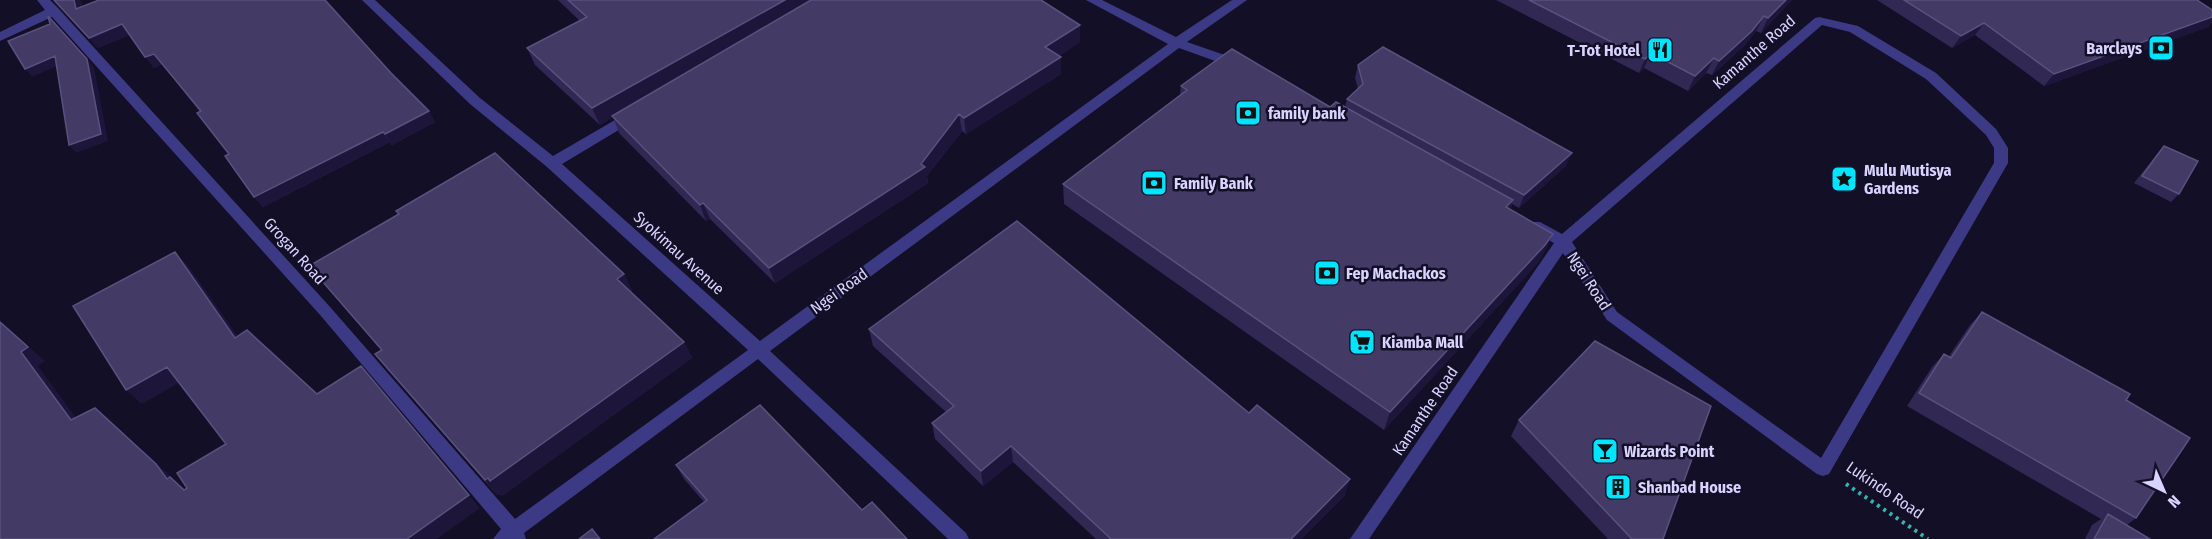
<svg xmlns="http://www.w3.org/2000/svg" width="2212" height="539" font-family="'Fira Sans Condensed',sans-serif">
  <rect width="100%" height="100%" fill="#130f26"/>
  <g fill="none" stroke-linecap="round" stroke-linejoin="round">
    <path stroke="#2fb8b0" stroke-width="4" stroke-dasharray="3 4.5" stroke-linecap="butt" d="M 1846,484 L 1928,539"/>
    <path fill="#3d3a85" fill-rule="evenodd" d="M 37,0 L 50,0 L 58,8 L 331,308 L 515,519 L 748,350 L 547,167 L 470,104 L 362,0 L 375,0 L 480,98 L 553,156 L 627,113 L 637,113 L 639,116 L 637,119 L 562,164 L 760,341 L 1168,44 L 1086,0 L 1102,0 L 1176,37 L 1232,0 L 1247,0 L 1187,42 L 1242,61 L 1243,64 L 1242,67 L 1232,67 L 1179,48 L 770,351 L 966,533 L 969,539 L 948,539 L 758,359 L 524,533 L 526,539 L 493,539 L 501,529 L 321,316 L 52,17 L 0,41 L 0,32 L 45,10 Z
      M 1819,17 L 1858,26 L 1936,73 L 1996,129 L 2008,148 L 2008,163 L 1829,474 L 1823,476 L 1817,474 L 1607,320 L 1563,253 L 1369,539 L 1350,539 L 1554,243 L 1530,230 L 1528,226 L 1530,222 L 1540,222 L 1562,234 L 1815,18 ZM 1822,25 L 1850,32 L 1926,79 L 1986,135 L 1994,148 L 1994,163 L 1821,458 L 1617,312 L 1572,242 Z"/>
  </g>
  <path fill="#312854" d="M 54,0 L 81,1 L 82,7 L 435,122 L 392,145 L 390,142 L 263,207 L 254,197 L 229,154 L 200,112 L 162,64 L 154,68 L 129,35 L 98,48 Z
    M 558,0 L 1041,0 L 1080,25 L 1080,42 L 1059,56 L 1061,57 L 1061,74 L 966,134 L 962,131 L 927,176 L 928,183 L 775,283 L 710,219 L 706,221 L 619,133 L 613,117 L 600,125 L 535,65 L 527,48 L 580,21 Z
    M 1496,0 L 1792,0 L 1761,33 L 1756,31 L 1745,45 L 1712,75 L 1706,73 L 1688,91 L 1644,68 L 1639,73 Z
    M 1877,0 L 2197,0 L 2212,10 L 2212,22 L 2208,27 L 2044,86 L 1975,35 L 1952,48 Z
    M 1358,65 L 1566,166 L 1519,208 L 1512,204 L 1510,209 L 1544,253 L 1537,264 L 1384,430 L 1064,204 L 1063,184 L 1180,95 L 1181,86 L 1330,107 L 1345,107 L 1347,99 L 1358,89 L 1355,78 Z
    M 2164,146 L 2179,194 L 2171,202 L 2134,183 L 2157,154 Z
    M 396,211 L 624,274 L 632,291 L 631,292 L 684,342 L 692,358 L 502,496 L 500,494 L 497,495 L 388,370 L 375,354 L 381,350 L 309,266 L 398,214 Z
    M 1982,312 L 2126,400 L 2136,518 L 2127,525 L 2150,539 L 2085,539 L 2092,525 L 2101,519 L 1907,406 L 1932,367 L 1944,354 L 1949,356 L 1970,325 Z
    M 869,329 L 1345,495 L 1301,539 L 1096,539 L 1013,462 L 983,486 L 935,439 L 932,423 L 946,412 L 873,346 Z
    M 1519,420 L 1663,539 L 1608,539 L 1511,436 Z
    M 676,465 L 862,510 L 704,502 L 684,479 Z"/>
  <path fill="#1d163a" d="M 74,0 L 80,0 L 81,1 L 85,20 L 76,9 Z
    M 785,0 L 818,0 L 600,125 L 592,108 Z
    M 1786,0 L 1792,0 L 1761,33 L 1768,18 Z
    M 1764,16 L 1756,31 L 1745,45 L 1712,75 L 1719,61 Z
    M 2212,17 L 2212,22 L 2208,27 L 2044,86 L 2054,74 Z
    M 1984,23 L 1975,35 L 1952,48 L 1961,36 Z
    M 122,24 L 130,35 L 98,48 L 89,38 Z
    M 1080,25 L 1080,42 L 1046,64 L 1045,47 Z
    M 1651,53 L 1644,68 L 1639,73 L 1645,59 Z
    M 154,54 L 162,64 L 154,68 L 145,57 Z
    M 55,56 L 62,64 L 32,77 L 25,69 Z
    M 1061,57 L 1061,74 L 966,134 L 964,118 Z
    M 1714,58 L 1706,73 L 1688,91 L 1695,76 Z
    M 87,59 L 94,67 L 108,141 L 76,153 L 69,145 Z
    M 429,111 L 435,122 L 392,145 L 385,134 Z
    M 959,114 L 962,131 L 927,176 L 928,183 L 775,283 L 769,268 L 921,164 Z
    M 383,132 L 390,142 L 263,207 L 254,197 Z
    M 1572,153 L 1566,166 L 1519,208 L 1524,195 Z
    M 1513,200 L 1506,219 L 1506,207 Z
    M 703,203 L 710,219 L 706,221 L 700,205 Z
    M 1553,234 L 1544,253 L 1537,264 L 1384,430 L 1390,412 Z
    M 175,252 L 189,267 L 249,352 L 235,338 Z
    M 624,274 L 632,291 L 625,296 L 617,279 Z
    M 0,321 L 45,361 L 38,366 L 88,434 L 71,420 L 21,352 Z
    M 684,342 L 692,358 L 502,496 L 490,481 Z
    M 167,367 L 182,381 L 142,404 L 126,390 Z
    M 95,408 L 111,422 L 200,503 L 167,479 Z
    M 1011,446 L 1013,462 L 983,486 L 981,471 Z
    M 488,478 L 500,494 L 497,495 L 485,480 Z
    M 1350,479 L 1345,495 L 1301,539 L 1291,539 Z
    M 469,495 L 480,508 L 437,539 L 407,539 Z"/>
  <path fill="#433a66" stroke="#5a527e" stroke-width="1.5" d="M 54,0 L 74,0 L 76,9 L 99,0 L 325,0 L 391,73 L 429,111 L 385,134 L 383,132 L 254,197 L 225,156 L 229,154 L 197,113 L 201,111 L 154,54 L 145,57 L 122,24 L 89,38 Z
    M 568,0 L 785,0 L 592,108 L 527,48 L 587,17 Z
    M 811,0 L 1041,0 L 1080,25 L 1045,47 L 1061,57 L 964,118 L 959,114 L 921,164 L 925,167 L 769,268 L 703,203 L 700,205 L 612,116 Z
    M 1529,0 L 1786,0 L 1768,18 L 1764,16 L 1752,31 L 1719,61 L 1714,58 L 1695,76 L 1651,53 L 1645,59 Z
    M 1904,0 L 2197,0 L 2212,10 L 2212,17 L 2054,74 L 1984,23 L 1961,36 Z
    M 48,16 L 87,59 L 101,134 L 69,145 L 55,56 L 25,69 L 8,41 L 50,24 Z
    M 1383,47 L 1572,153 L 1524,195 L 1347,99 L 1363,84 L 1358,65 Z
    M 1232,49 L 1330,107 L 1336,102 L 1513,200 L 1506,207 L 1553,234 L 1545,245 L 1390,412 L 1063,184 L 1187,90 L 1181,86 Z
    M 2164,146 L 2198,161 L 2179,194 L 2142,176 Z
    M 495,153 L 624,274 L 617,279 L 684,342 L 490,481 L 488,478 L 485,480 L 375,354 L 382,350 L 309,266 L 399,214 L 396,211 Z
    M 1017,221 L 1249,413 L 1257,405 L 1350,479 L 1291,539 L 1109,539 L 1110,538 L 1011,446 L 981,471 L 932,423 L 954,406 L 869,329 Z
    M 175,252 L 235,338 L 247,330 L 317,394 L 361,366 L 469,495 L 407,539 L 0,539 L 0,322 L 28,347 L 21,352 L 71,420 L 95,408 L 156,464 L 167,479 L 170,477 L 184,490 L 187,488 L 177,473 L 226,444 L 167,367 L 126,390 L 73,306 Z
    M 1982,312 L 2130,394 L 2126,400 L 2190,438 L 2136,518 L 1919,393 L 1944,354 L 1951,358 Z
    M 1595,341 L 1711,406 L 1663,539 L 1632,539 L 1519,420 Z
    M 760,405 L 862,510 L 872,502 L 907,539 L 654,539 L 707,500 L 676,465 Z
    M 2108,514 L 2150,539 L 2094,539 Z
    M 592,529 L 600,539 L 579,539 Z"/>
  <defs>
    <g id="bank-square" transform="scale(1.35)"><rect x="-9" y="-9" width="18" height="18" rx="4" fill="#00e5ff" stroke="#130f26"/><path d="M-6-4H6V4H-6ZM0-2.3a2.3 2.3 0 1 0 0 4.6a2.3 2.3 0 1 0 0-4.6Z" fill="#111"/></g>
    <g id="restaurant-square" transform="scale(1.35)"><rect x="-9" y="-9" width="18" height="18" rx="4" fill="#00e5ff" stroke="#130f26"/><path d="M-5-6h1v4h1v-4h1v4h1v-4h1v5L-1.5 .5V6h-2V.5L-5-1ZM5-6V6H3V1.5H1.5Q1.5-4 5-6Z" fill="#111"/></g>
    <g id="sight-square" transform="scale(1.35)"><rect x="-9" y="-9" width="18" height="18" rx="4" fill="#00e5ff" stroke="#130f26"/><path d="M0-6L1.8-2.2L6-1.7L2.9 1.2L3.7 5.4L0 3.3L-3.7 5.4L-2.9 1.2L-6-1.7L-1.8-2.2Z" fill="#111"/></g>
    <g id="supermarket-square" transform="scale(1.35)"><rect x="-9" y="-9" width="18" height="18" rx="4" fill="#00e5ff" stroke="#130f26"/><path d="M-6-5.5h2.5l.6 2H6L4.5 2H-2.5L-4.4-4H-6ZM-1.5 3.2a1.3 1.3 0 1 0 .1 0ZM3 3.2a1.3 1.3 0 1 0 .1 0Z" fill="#111"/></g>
    <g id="bar-square" transform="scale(1.35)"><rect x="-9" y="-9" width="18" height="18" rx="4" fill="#00e5ff" stroke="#130f26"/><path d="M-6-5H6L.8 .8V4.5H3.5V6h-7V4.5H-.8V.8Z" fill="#111"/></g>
    <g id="building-square" transform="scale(1.35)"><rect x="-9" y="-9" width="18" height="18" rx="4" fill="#00e5ff" stroke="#130f26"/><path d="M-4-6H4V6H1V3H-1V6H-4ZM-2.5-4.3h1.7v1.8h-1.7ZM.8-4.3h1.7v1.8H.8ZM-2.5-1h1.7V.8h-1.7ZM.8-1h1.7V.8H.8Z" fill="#111"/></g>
  </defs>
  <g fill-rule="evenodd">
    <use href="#bank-square" x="2161" y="48"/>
    <use href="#restaurant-square" x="1660" y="50"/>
    <use href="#bank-square" x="1248" y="113"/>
    <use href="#sight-square" x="1844" y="179"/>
    <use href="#bank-square" x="1154" y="183"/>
    <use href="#bank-square" x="1327" y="273"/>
    <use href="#supermarket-square" x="1362" y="342"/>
    <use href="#bar-square" x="1605" y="451"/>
    <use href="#building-square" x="1618" y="487"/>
  </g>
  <g text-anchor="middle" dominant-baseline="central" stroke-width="5" stroke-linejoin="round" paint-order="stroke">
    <g font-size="16" font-weight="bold" fill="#d9d4ff" stroke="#130f26" text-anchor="start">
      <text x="2142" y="48" text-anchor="end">Barclays</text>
      <text x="1640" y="50" text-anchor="end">T-Tot Hotel</text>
      <text x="1268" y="113">family bank</text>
      <text x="1864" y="170">Mulu Mutisya<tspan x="1864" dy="18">Gardens</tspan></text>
      <text x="1174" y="183">Family Bank</text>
      <text x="1346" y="273">Fep Machackos</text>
      <text x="1382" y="342">Kiamba Mall</text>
      <text x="1624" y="451">Wizards Point</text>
      <text x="1638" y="487">Shanbad House</text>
    </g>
    <g font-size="16" fill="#d9d4ff" stroke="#130f26">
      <text transform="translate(1754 52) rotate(-41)">Kamanthe Road</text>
      <text transform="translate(295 251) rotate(48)">Grogan Road</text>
      <text transform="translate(679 253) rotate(42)">Syokimau Avenue</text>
      <text transform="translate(1589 281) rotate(57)">Ngei Road</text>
      <text transform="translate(839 291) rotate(-36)">Ngei Road</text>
      <text transform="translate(1425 411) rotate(-56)">Kamanthe Road</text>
      <text transform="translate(1885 490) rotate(34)">Lukindo Road</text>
    </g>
  </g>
  <g transform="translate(2164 491) rotate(136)" stroke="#130f26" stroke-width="4.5" paint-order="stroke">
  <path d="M0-4.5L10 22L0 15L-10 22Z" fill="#d9d4ff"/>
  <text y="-9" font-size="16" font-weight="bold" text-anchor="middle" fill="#d9d4ff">N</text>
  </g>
</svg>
